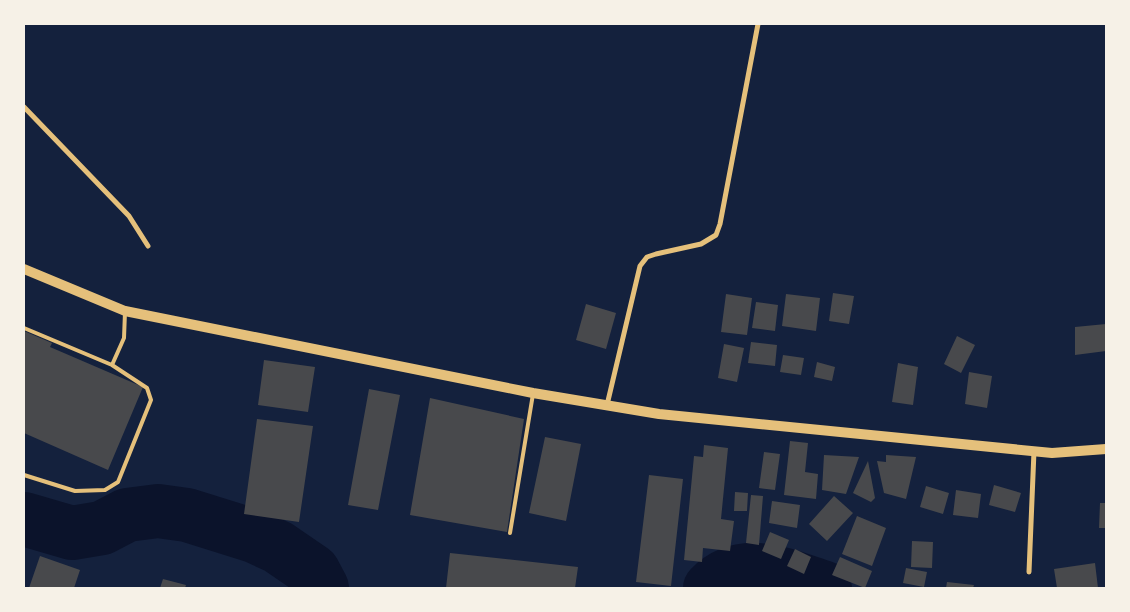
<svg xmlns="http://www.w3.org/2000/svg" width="1130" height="612" font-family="Rubik,sans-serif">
  <rect width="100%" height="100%" fill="#14213d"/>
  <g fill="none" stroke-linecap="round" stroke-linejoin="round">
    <path stroke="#0b132b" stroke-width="54" d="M 24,519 L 72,533 L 102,528 L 127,515 L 158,511 L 187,515 L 254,536 L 278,547 L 313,571 L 322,588
      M 710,588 C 743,554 787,576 825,588"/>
  </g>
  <path fill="#48494c" d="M 833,293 L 854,296 L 849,324 L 829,321 Z
    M 726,294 L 752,298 L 747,335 L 721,332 Z
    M 786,294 L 820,298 L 816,331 L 782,326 Z
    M 756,302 L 778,305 L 775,331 L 752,328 Z
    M 586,304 L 616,313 L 606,349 L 576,340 Z
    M 1106,324 L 1106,351 L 1075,355 L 1075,327 Z
    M 24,331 L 52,343 L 50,347 L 143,387 L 108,470 L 24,433 Z
    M 957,336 L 975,345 L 961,373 L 944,364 Z
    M 751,342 L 777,345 L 775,366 L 748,363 Z
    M 724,344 L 744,348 L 737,382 L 718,378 Z
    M 783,355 L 804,358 L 801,375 L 780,372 Z
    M 264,360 L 315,367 L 308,412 L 258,405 Z
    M 817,362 L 835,367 L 832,381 L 814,377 Z
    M 898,363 L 918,367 L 913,405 L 892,402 Z
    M 969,372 L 992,376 L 987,408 L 965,404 Z
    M 369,389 L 400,395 L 378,510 L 348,505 Z
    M 430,398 L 524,419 L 507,532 L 410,515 Z
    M 257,419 L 313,426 L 299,522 L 244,514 Z
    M 545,437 L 581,444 L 566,521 L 529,513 Z
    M 790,441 L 808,443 L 805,472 L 818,474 L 816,499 L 784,495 Z
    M 704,445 L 728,448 L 721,519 L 734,521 L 730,551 L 703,548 L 702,562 L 684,560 L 694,456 L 703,457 Z
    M 764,452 L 780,454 L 775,490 L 759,488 Z
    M 824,455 L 859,457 L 846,494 L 822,490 Z
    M 886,455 L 916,457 L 906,499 L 884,493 L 877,461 L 886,462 Z
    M 868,461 L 875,498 L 871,502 L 853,493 Z
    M 649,475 L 683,479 L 671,586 L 636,582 Z
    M 994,485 L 1021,493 L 1015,512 L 989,505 Z
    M 926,486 L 949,493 L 943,514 L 920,507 Z
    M 956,490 L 981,494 L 978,518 L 953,515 Z
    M 735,492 L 748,493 L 747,511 L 734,511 Z
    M 751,495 L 763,496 L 759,545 L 746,543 Z
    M 834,496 L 853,513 L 827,541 L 809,524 Z
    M 772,501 L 800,505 L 797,528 L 769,523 Z
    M 1100,503 L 1106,503 L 1106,528 L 1099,528 Z
    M 857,516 L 886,528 L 872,566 L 842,554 Z
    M 770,532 L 789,540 L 781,559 L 762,551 Z
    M 912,541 L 933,542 L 932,568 L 911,567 Z
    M 795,549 L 811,557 L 804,574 L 787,566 Z
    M 450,553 L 578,567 L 575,588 L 446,588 Z
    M 40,556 L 80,570 L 74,588 L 29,588 Z
    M 840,557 L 872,571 L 865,588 L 832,575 Z
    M 1095,563 L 1098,588 L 1057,588 L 1054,569 Z
    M 906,568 L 927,572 L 924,587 L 903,583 Z
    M 163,579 L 186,585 L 185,588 L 160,588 Z
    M 947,582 L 974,585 L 973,588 L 946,588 Z"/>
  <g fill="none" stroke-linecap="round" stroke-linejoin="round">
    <path stroke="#e5c07b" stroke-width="4" d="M 24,328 L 112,365 L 147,388 L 151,400 L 118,482 L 105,490 L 75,491 L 24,475
      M 112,365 L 124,338 L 125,312
      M 510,533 L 533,394"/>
    <path stroke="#e5c07b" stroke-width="5" d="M 24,107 L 129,216 L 148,246
      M 607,405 L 640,266 L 647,257 L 656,254 L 701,244 L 716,235 L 720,224 L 758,24
      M 1029,572 L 1034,451"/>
    <path stroke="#e5c07b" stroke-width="10" d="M 24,269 L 125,311 L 533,393 L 659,414 L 1052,453 L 1106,449"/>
  </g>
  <rect width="1130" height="612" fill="none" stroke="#f6f1e7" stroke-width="50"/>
</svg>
